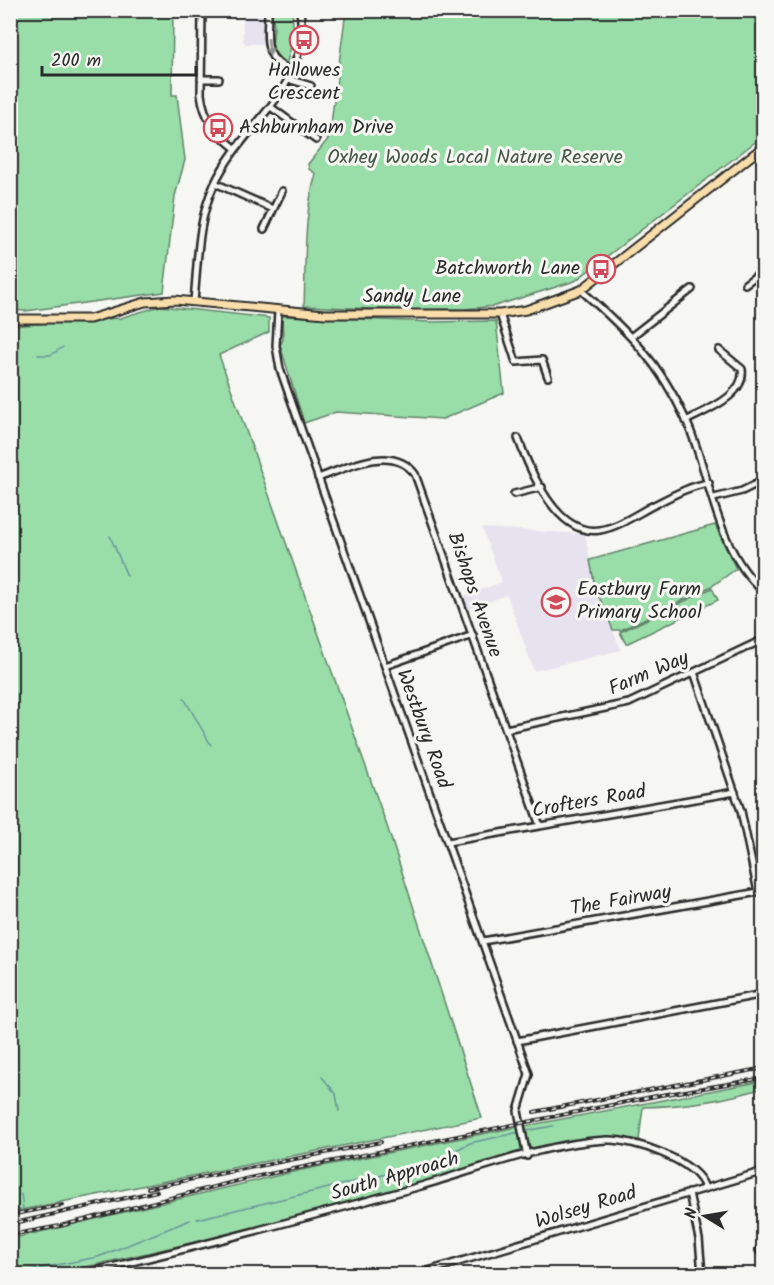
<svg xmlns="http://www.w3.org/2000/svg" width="774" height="1285" font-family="Kalam,sans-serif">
  <rect width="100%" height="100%" fill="#f6f6f2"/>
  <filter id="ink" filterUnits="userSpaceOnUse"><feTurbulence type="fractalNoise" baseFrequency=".0167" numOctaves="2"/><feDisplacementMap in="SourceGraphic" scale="12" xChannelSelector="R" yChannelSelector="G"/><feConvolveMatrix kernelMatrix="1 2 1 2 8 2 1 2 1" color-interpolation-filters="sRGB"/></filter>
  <g filter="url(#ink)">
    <path fill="#e6e3ef" d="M 243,11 L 262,11 L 262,44 L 246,44 L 243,41 Z
      M 482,528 L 585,534 L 595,587 L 621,650 L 534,671 L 507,595 L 468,609 L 464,596 L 502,582 Z"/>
    <path fill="#99dda9" stroke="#62846a" stroke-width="1.5" d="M 11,10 L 173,11 L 172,95 L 177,95 L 185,160 L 175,196 L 164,292 L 26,311 L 11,310 Z
      M 276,11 L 292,11 L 294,37 L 286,65 C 260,51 281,32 271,14 Z
      M 346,11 L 763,11 L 763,136 L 575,281 L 495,306 L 465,309 L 397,310 L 304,306 C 306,262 303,217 316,174 L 309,169 L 308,164 L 329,138 Z
      M 160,306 L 269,318 L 269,332 L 219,355 L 387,826 L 482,1118 L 11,1212 L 11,326 L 120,318 Z
      M 282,316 L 432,322 L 496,321 L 504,393 L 443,419 L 336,412 L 304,423 L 280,345 L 283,339 Z
      M 715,525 L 736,569 L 712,586 L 621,630 L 613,630 L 595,587 L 590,560 Z
      M 712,588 L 718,600 L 626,644 L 620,632 Z
      M 763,1081 L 763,1088 C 723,1101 686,1106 643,1107 L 639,1140 C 603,1134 568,1139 533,1150 L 528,1146 L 525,1126 Z
      M 517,1127 L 523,1146 L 520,1155 L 271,1225 L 54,1274 L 11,1274 L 10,1239 L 297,1171 Z"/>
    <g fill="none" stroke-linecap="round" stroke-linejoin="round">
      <path stroke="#659599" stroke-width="1.5" d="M 38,355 L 51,355 L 63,347
        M 110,536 L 127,576
        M 184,698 L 211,745
        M 322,1077 L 336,1094 L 339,1111
        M 525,1131 L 553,1126
        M 21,1194 L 23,1209
        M 197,1219 L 379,1176 L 434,1161 L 470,1143 L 520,1132
        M 10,1274 L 98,1257 L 190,1220"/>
      <g stroke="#2b2b2b" stroke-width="10">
        <path id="minor" d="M 202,10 L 201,94 C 204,119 216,133 235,148
          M 268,10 C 268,39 261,58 292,71
          M 201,79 L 219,79
          M 288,79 L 311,86
          M 272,108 L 316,140
          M 215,183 L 273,209
          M 264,229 L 282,191
          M 745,284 L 764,270
          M 581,290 C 628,332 659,361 686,420 C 712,477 714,548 764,592
          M 194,301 C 198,262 197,222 214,185 C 243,121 311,92 300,10
          M 278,311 L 276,346 L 280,369 L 529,1074 L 518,1111 L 527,1156
          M 500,314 L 516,362 L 542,360 L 548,377
          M 632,336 L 692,289
          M 686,421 C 706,410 746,396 742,369 L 719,350
          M 518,438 C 530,471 557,537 600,530 C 619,527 638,513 654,505 C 672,496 689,486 709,483
          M 318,478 C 346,468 392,443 415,474 L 540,826
          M 514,494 L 542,487
          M 714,498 L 742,491 L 764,480
          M 385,666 L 473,635
          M 694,672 L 741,811 L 758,892
          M 506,729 L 629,703 L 764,639
          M 448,842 L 735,792
          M 483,941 L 764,891
          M 517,1041 L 764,994
          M 689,1193 L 699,1239 L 702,1274
          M 764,1244 L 759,1250 L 764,1256
          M 81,1274 C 195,1248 308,1217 421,1186 C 479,1169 546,1143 607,1140 C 633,1139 696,1160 705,1188
          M 418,1274 L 764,1171"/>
      </g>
      <g stroke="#2b2b2b" stroke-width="11">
        <path id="major" d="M 10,319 L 90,319 L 145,302 L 175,300 L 325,314 L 500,314 L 526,310 L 581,290 L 764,146"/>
      </g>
      <use href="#minor" stroke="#f6f6f2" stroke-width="5"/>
      <use href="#major" stroke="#f9deab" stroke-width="7"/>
      <g stroke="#2b2b2b" stroke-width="4">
        <path id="rail" d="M 534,1112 L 764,1068
          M 148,1188 L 381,1142
          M 10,1215 L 63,1205
          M 10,1224 L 157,1191
          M 10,1235 L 60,1226 L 249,1178 L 661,1095 L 764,1078"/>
      </g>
      <use href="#rail" stroke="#f6f6f2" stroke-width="1.5" stroke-dasharray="4.5" stroke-linecap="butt"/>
    </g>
    <defs><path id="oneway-solid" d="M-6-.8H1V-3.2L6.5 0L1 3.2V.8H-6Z" transform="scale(1.5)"/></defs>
    <use fill="#90908e" href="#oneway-solid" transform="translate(269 47) rotate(83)"/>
  </g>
  <defs>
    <g id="bus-ring" transform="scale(1.5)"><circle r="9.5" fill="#f6f6f2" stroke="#d1495b" stroke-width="1.5"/><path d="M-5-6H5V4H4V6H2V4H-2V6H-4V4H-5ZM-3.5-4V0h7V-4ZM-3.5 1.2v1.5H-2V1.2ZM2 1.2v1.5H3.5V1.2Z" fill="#d1495b"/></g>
    <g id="school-ring" transform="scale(1.5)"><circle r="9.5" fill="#f6f6f2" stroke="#d1495b" stroke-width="1.5"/><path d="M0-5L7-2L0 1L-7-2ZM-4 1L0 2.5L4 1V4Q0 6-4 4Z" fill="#d1495b"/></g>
  </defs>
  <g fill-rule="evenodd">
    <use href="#bus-ring" x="304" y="40"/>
    <use href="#bus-ring" x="218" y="128"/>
    <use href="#bus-ring" x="601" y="269"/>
    <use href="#school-ring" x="556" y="602"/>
  </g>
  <g text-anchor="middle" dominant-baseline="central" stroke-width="6" stroke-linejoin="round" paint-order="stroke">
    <g font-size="20" fill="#2b2b2b" stroke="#f6f6f2" text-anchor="start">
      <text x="304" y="71" text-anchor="middle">Hallowes<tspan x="304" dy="23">Crescent</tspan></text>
      <text x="239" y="128">Ashburnham Drive</text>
      <text x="580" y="269" text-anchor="end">Batchworth Lane</text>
      <text x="577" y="590">Eastbury Farm<tspan x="577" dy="23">Primary School</tspan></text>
    </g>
    <g font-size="20" fill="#46584a" stroke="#f6f6f2">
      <text x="475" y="158">Oxhey Woods Local Nature Reserve</text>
    </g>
    <g font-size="20" fill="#2b2b2b" stroke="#f6f6f2">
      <text x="412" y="297">Sandy Lane</text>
      <text transform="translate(474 595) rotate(71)">Bishops Avenue</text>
      <text transform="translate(649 674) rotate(-23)">Farm Way</text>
      <text transform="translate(423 729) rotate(70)">Westbury Road</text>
      <text transform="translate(589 802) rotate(-10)">Crofters Road</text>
      <text transform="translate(621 901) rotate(-10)">The Fairway</text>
      <text transform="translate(395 1177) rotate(-16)">South Approach</text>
      <text transform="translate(586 1208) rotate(-17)">Wolsey Road</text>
    </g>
  </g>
  <rect width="774" height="1285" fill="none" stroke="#f6f6f2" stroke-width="36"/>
  <rect x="18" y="18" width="738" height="1249" fill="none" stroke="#2b2b2b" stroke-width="2" filter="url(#ink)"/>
  <g transform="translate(705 1216) rotate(281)" stroke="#f6f6f2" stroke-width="4.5" paint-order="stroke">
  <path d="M0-4.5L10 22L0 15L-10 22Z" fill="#2b2b2b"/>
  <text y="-9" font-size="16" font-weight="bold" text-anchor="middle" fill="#2b2b2b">N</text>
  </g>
  <path d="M42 66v9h154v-9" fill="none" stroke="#2b2b2b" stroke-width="3"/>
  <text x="51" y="66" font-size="18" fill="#2b2b2b" stroke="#f6f6f2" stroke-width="4.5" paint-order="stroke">200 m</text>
</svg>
